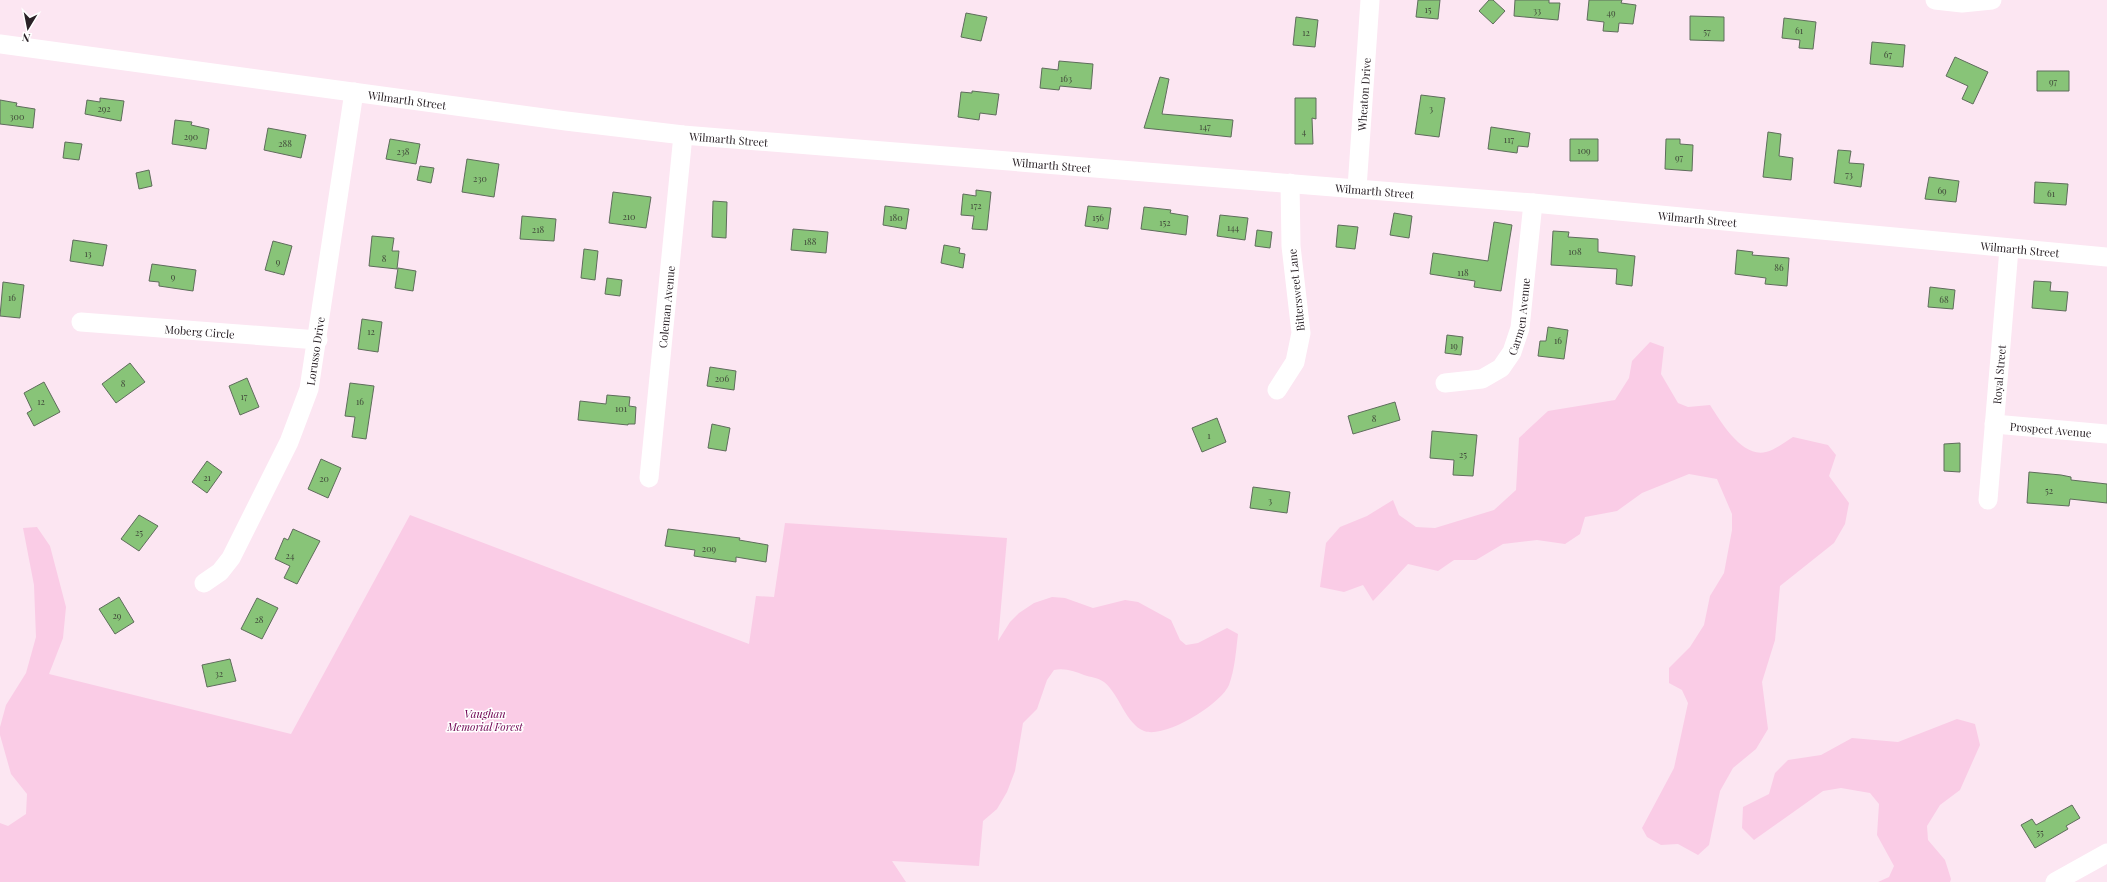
<svg xmlns="http://www.w3.org/2000/svg" width="2107" height="882" font-family="'Playfair Display',serif">
  <rect width="100%" height="100%" fill="#fce6f2"/>
  <path fill="#facce6" d="M 1650,342 L 1664,347 L 1661,374 L 1678,403 L 1688,407 L 1710,405 C 1721,422 1742,458 1766,452 C 1775,450 1785,442 1793,437 L 1828,445 L 1836,455 L 1829,476 L 1849,503 L 1845,524 L 1834,543 L 1780,586 L 1775,640 L 1762,682 L 1768,729 L 1756,749 L 1733,768 L 1720,791 L 1709,845 L 1698,855 L 1678,844 L 1661,845 L 1647,837 L 1642,828 L 1674,768 L 1688,703 L 1682,690 L 1669,683 L 1669,668 L 1690,647 L 1704,625 L 1710,596 L 1724,573 L 1732,530 L 1732,514 L 1717,479 L 1689,474 L 1642,493 L 1617,511 L 1585,517 L 1580,534 L 1565,544 L 1537,540 L 1503,544 L 1476,560 L 1454,560 L 1438,571 L 1408,564 L 1373,601 L 1363,585 L 1344,592 L 1320,587 L 1326,543 L 1340,527 L 1367,516 L 1393,500 L 1399,515 L 1416,527 L 1435,528 L 1494,510 L 1516,490 L 1519,438 L 1548,411 L 1615,400 L 1629,378 L 1632,361 Z
    M 410,515 L 749,644 L 756,596 L 774,597 L 785,523 L 1007,538 L 998,641 L 1010,622 L 1019,613 L 1034,603 L 1052,597 L 1065,598 L 1093,608 L 1125,600 L 1138,602 L 1171,620 L 1180,640 L 1186,645 L 1198,643 L 1227,628 L 1238,634 C 1236,650 1235,669 1229,685 C 1221,704 1165,739 1144,731 C 1125,723 1120,695 1104,682 C 1099,678 1090,677 1084,675 C 1074,671 1065,668 1054,670 L 1047,680 L 1037,709 L 1023,723 L 1015,771 L 1007,792 L 997,809 L 983,821 L 979,866 L 892,861 L 906,882 L 0,882 L 0,823 L 8,826 L 26,814 L 27,794 L 11,774 L 0,735 L 0,727 L 6,705 L 26,673 L 36,637 L 34,585 L 23,528 L 37,527 L 50,546 L 66,607 L 63,638 L 49,674 L 291,734 Z
    M 1957,719 L 1975,724 L 1980,745 L 1960,790 L 1940,805 L 1927,826 L 1928,840 L 1945,860 L 1951,879 L 1950,882 L 1878,882 L 1889,877 L 1894,866 L 1877,835 L 1879,804 L 1870,793 L 1841,788 L 1823,791 L 1754,840 L 1742,828 L 1743,807 L 1769,794 L 1775,773 L 1788,760 L 1821,755 L 1852,738 L 1898,742 Z"/>
  <path fill="#88c478" stroke="#5f6c5c" d="M 1418,0 L 1440,0 L 1438,19 L 1416,17 Z
    M 1489,0 L 1493,0 L 1505,11 L 1493,24 L 1479,11 Z
    M 1515,0 L 1549,0 L 1549,3 L 1560,3 L 1558,20 L 1514,16 Z
    M 1589,0 L 1622,0 L 1621,3 L 1636,5 L 1633,24 L 1619,23 L 1618,32 L 1603,31 L 1604,22 L 1587,20 Z
    M 966,13 L 987,17 L 981,41 L 961,37 Z
    M 1690,16 L 1724,17 L 1724,41 L 1690,40 Z
    M 1296,17 L 1318,20 L 1315,47 L 1293,45 Z
    M 1784,18 L 1816,22 L 1813,49 L 1799,48 L 1800,40 L 1782,38 Z
    M 1872,42 L 1905,45 L 1903,67 L 1870,64 Z
    M 1955,57 L 1988,72 L 1973,104 L 1962,99 L 1968,86 L 1946,76 Z
    M 1059,61 L 1093,64 L 1091,89 L 1060,86 L 1059,90 L 1040,88 L 1042,68 L 1058,70 Z
    M 2037,71 L 2069,71 L 2069,91 L 2037,91 Z
    M 1160,77 L 1169,79 L 1162,114 L 1233,120 L 1231,137 L 1144,128 Z
    M 972,91 L 999,94 L 996,115 L 980,113 L 979,120 L 958,117 L 961,92 L 972,93 Z
    M 1421,95 L 1445,98 L 1439,137 L 1415,134 Z
    M 100,98 L 124,101 L 121,121 L 85,114 L 87,100 L 100,102 Z
    M 1295,98 L 1316,98 L 1316,119 L 1312,118 L 1313,144 L 1295,144 Z
    M 0,100 L 17,103 L 16,106 L 35,109 L 33,128 L 0,124 Z
    M 175,120 L 192,122 L 191,125 L 209,129 L 206,149 L 172,144 Z
    M 1491,127 L 1530,133 L 1528,147 L 1518,146 L 1517,153 L 1488,149 Z
    M 268,128 L 306,135 L 301,158 L 264,150 Z
    M 1768,132 L 1781,134 L 1779,156 L 1793,158 L 1791,180 L 1763,177 Z
    M 390,139 L 420,144 L 416,164 L 386,159 Z
    M 1570,139 L 1598,139 L 1598,161 L 1570,161 Z
    M 1666,139 L 1680,139 L 1680,144 L 1693,145 L 1692,171 L 1665,169 Z
    M 65,142 L 82,144 L 79,160 L 63,158 Z
    M 1838,150 L 1851,151 L 1849,163 L 1864,164 L 1861,187 L 1834,183 Z
    M 467,159 L 499,164 L 494,197 L 462,192 Z
    M 420,166 L 434,168 L 431,183 L 417,180 Z
    M 149,170 L 152,186 L 139,189 L 136,173 Z
    M 1929,177 L 1959,181 L 1956,202 L 1925,199 Z
    M 2035,182 L 2068,184 L 2066,205 L 2034,203 Z
    M 976,190 L 991,192 L 987,230 L 972,229 L 974,216 L 961,215 L 963,194 L 976,196 Z
    M 613,192 L 651,197 L 646,228 L 609,223 Z
    M 713,201 L 727,202 L 726,238 L 712,237 Z
    M 885,206 L 909,209 L 906,229 L 883,225 Z
    M 1088,206 L 1111,208 L 1108,229 L 1085,226 Z
    M 1144,207 L 1171,210 L 1170,213 L 1188,216 L 1186,235 L 1141,229 Z
    M 1394,213 L 1412,216 L 1409,238 L 1390,235 Z
    M 1220,215 L 1248,218 L 1245,240 L 1217,236 Z
    M 522,216 L 556,219 L 554,241 L 520,239 Z
    M 1494,222 L 1512,225 L 1501,291 L 1474,287 L 1475,281 L 1430,274 L 1433,253 L 1488,261 Z
    M 1338,225 L 1358,227 L 1355,249 L 1336,247 Z
    M 793,229 L 828,232 L 826,253 L 791,250 Z
    M 1257,230 L 1272,232 L 1270,248 L 1255,246 Z
    M 1553,231 L 1569,232 L 1568,237 L 1598,239 L 1598,252 L 1635,256 L 1632,286 L 1616,284 L 1617,269 L 1551,265 Z
    M 372,236 L 394,238 L 392,251 L 399,251 L 397,269 L 369,266 Z
    M 73,240 L 107,245 L 103,266 L 70,261 Z
    M 273,241 L 292,246 L 284,275 L 265,270 Z
    M 944,245 L 960,248 L 959,253 L 965,254 L 963,268 L 941,263 Z
    M 584,249 L 598,251 L 595,280 L 581,278 Z
    M 1737,250 L 1753,252 L 1752,255 L 1789,258 L 1787,286 L 1765,284 L 1766,278 L 1735,274 Z
    M 152,264 L 196,270 L 193,291 L 159,286 L 159,282 L 149,281 Z
    M 398,268 L 416,271 L 413,291 L 395,288 Z
    M 607,278 L 622,280 L 620,296 L 605,294 Z
    M 2034,281 L 2051,282 L 2050,291 L 2068,292 L 2066,311 L 2032,308 Z
    M 3,282 L 24,285 L 20,318 L 0,316 Z
    M 1930,287 L 1955,290 L 1953,309 L 1928,307 Z
    M 362,319 L 382,322 L 378,352 L 358,349 Z
    M 1548,327 L 1568,330 L 1564,359 L 1538,356 L 1540,341 L 1546,341 Z
    M 1447,335 L 1463,337 L 1461,355 L 1445,353 Z
    M 130,363 L 145,382 L 116,403 L 102,384 Z
    M 710,367 L 736,371 L 734,390 L 707,386 Z
    M 247,378 L 259,407 L 240,415 L 229,386 Z
    M 44,382 L 60,412 L 34,426 L 27,413 L 32,410 L 24,393 Z
    M 350,383 L 374,386 L 366,439 L 352,437 L 355,417 L 345,416 Z
    M 607,395 L 630,397 L 629,406 L 636,407 L 635,424 L 628,424 L 628,425 L 578,420 L 580,401 L 606,404 Z
    M 1395,402 L 1400,420 L 1353,434 L 1348,416 Z
    M 1217,418 L 1226,442 L 1202,452 L 1192,428 Z
    M 712,424 L 730,428 L 726,451 L 708,448 Z
    M 1432,431 L 1477,435 L 1473,476 L 1453,475 L 1454,460 L 1430,458 Z
    M 1960,443 L 1960,472 L 1944,471 L 1944,444 Z
    M 321,459 L 341,468 L 328,498 L 308,489 Z
    M 207,461 L 222,472 L 207,493 L 192,482 Z
    M 2029,472 L 2061,475 L 2071,477 L 2071,480 L 2107,484 L 2107,503 L 2070,499 L 2069,506 L 2027,503 Z
    M 1253,487 L 1290,492 L 1287,513 L 1250,508 Z
    M 139,515 L 158,526 L 139,551 L 121,539 Z
    M 293,529 L 320,541 L 297,584 L 284,578 L 290,566 L 275,559 L 284,538 L 288,540 Z
    M 668,529 L 740,538 L 739,540 L 768,545 L 766,562 L 736,557 L 736,562 L 694,556 L 695,550 L 665,546 Z
    M 119,597 L 134,622 L 115,634 L 99,609 Z
    M 257,598 L 278,608 L 262,639 L 241,629 Z
    M 230,659 L 236,681 L 207,687 L 202,665 Z
    M 2072,805 L 2080,818 L 2066,826 L 2068,829 L 2035,848 L 2021,825 L 2032,819 L 2036,825 Z"/>
  <g fill="none" stroke-linecap="round" stroke-linejoin="round">
    <g stroke="#fff" stroke-width="19">
      <path d="M 1935,0 L 1962,3 L 1992,0"/>
      <path id="s1" d="M 0,44 L 566,121 L 683,135 L 1533,203 L 2107,257"/>
      <path id="s2" d="M 1357,188 L 1370,0"/>
      <path id="s3" d="M 81,322 L 318,340"/>
      <path id="s4" d="M 1445,383 L 1482,379 L 1501,368 L 1512,352 L 1520,328 L 1533,203"/>
      <path d="M 1277,390 L 1295,362 L 1301,333 L 1291,246 L 1290,183"/>
      <path id="s5" d="M 1994,424 L 2107,434"/>
      <path id="s6" d="M 649,478 L 683,135"/>
      <path id="s7" d="M 1988,500 L 2009,249"/>
      <path id="s8" d="M 204,583 L 220,572 L 231,558 L 289,442 L 309,389 L 354,92"/>
      <path d="M 2055,882 L 2107,853"/>
    </g>
  </g>
  <g text-anchor="middle" dominant-baseline="central" stroke-width="3" stroke-linejoin="round" paint-order="stroke">
    <g font-size="9" fill="#414a3a">
      <text x="1428" y="9">15</text>
      <text x="1537" y="10">33</text>
      <text x="1611" y="12">49</text>
      <text x="1799" y="30">61</text>
      <text x="1707" y="31">57</text>
      <text x="1306" y="32">12</text>
      <text x="1888" y="54">67</text>
      <text x="1066" y="78">163</text>
      <text x="2053" y="81">97</text>
      <text x="104" y="108">292</text>
      <text x="1431" y="108">3</text>
      <text x="17" y="116">300</text>
      <text x="1205" y="126">147</text>
      <text x="1304" y="131">4</text>
      <text x="191" y="136">290</text>
      <text x="1509" y="139">117</text>
      <text x="285" y="143">288</text>
      <text x="1584" y="150">109</text>
      <text x="403" y="151">238</text>
      <text x="1679" y="157">97</text>
      <text x="1849" y="174">73</text>
      <text x="480" y="178">230</text>
      <text x="1942" y="190">69</text>
      <text x="2051" y="193">61</text>
      <text x="976" y="205">172</text>
      <text x="629" y="216">210</text>
      <text x="896" y="217">180</text>
      <text x="1098" y="217">156</text>
      <text x="1165" y="222">152</text>
      <text x="1233" y="227">144</text>
      <text x="538" y="229">218</text>
      <text x="810" y="241">188</text>
      <text x="1575" y="251">108</text>
      <text x="88" y="253">13</text>
      <text x="384" y="258">8</text>
      <text x="278" y="261">9</text>
      <text x="1779" y="267">86</text>
      <text x="1463" y="272">118</text>
      <text x="173" y="276">9</text>
      <text x="12" y="297">16</text>
      <text x="1944" y="299">68</text>
      <text x="371" y="331">12</text>
      <text x="1558" y="340">16</text>
      <text x="1454" y="345">19</text>
      <text x="722" y="378">206</text>
      <text x="123" y="383">8</text>
      <text x="244" y="396">17</text>
      <text x="41" y="401">12</text>
      <text x="360" y="401">16</text>
      <text x="621" y="408">101</text>
      <text x="1374" y="418">8</text>
      <text x="1209" y="435">1</text>
      <text x="1463" y="454">25</text>
      <text x="207" y="477">21</text>
      <text x="324" y="478">20</text>
      <text x="2049" y="490">52</text>
      <text x="1270" y="500">3</text>
      <text x="139" y="532">25</text>
      <text x="709" y="548">209</text>
      <text x="290" y="555">24</text>
      <text x="117" y="615">29</text>
      <text x="259" y="619">28</text>
      <text x="219" y="673">32</text>
      <text x="2040" y="832">55</text>
    </g>
    <g font-size="11" fill="#292126" stroke="#fff">
      <text stroke="none"><textPath href="#s2" startOffset="94">Wheaton Drive</textPath></text>
      <text stroke="none"><textPath href="#s1" startOffset="411">Wilmarth Street</textPath></text>
      <text stroke="none"><textPath href="#s1" startOffset="735">Wilmarth Street</textPath></text>
      <text stroke="none"><textPath href="#s1" startOffset="1059">Wilmarth Street</textPath></text>
      <text stroke="none"><textPath href="#s1" startOffset="1383">Wilmarth Street</textPath></text>
      <text stroke="none"><textPath href="#s1" startOffset="1707">Wilmarth Street</textPath></text>
      <text stroke="none"><textPath href="#s1" startOffset="2031">Wilmarth Street</textPath></text>
      <text transform="translate(1296 290) rotate(-96)">Bittersweet Lane</text>
      <text stroke="none"><textPath href="#s6" startOffset="172">Coleman Avenue</textPath></text>
      <text stroke="none"><textPath href="#s4" startOffset="115">Carmen Avenue</textPath></text>
      <text stroke="none"><textPath href="#s3" startOffset="119">Moberg Circle</textPath></text>
      <text stroke="none"><textPath href="#s8" startOffset="262">Lorusso Drive</textPath></text>
      <text stroke="none"><textPath href="#s7" startOffset="126">Royal Street</textPath></text>
      <text stroke="none"><textPath href="#s5" startOffset="57">Prospect Avenue</textPath></text>
    </g>
    <g font-size="11" font-style="italic" fill="#6d0251" stroke="#fff">
      <text x="485" y="713">Vaughan<tspan x="485" dy="13">Memorial Forest</tspan></text>
    </g>
  </g>
  <g transform="translate(28 28) rotate(190)" stroke="#ffffff" stroke-width="3" paint-order="stroke">
  <path d="M0-3L7 15L0 10L-7 15Z" fill="#292126"/>
  <text y="-6" font-size="11" font-weight="bold" text-anchor="middle" fill="#292126">N</text>
  </g>
</svg>
